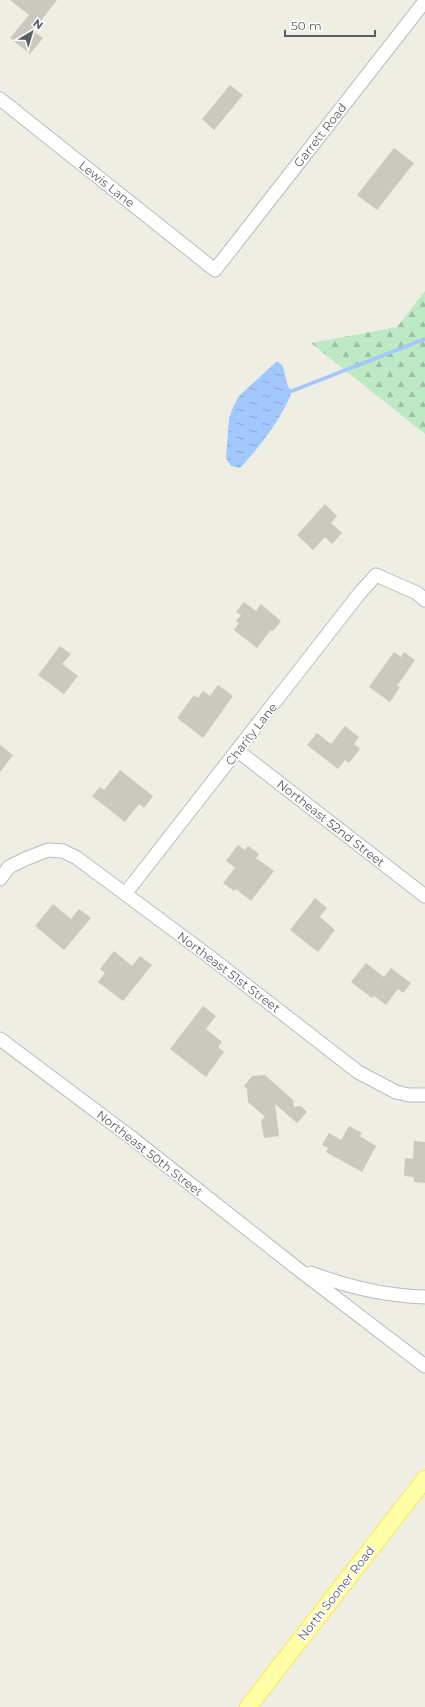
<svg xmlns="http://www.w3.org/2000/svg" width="425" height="1707" font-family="Montserrat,sans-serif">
  <defs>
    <pattern id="forest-firs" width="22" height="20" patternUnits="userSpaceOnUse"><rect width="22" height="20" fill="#bde9c4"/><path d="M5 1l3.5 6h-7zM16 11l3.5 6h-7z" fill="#9dc0a3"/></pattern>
    <pattern id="water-ripples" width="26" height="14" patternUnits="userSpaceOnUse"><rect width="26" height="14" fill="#a3c8ff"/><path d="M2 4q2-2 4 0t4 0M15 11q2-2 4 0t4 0" fill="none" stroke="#88a6d2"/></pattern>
  </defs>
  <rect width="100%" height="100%" fill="#efeee2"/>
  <path fill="url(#forest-firs)" d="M 425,291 L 425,434 L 311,343 L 397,327 Z"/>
  <path fill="url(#water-ripples)" d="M 277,361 L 283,366 L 288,387 L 292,391 C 284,416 258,449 240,468 L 231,466 L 226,458 L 229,419 L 233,407 L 239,396 Z"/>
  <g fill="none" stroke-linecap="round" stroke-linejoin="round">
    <path stroke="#a3c8ff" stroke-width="3.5" d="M 292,391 L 425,339"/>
  </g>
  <path fill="#cac8bf" d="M 10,0 L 57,0 L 33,31 L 43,38 L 30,54 L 10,38 L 29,15 Z
    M 230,85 L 243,95 L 214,130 L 202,119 Z
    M 394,148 L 414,163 L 377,210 L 357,195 Z
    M 325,504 L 337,516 L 331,523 L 342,533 L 332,544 L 325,537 L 313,550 L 297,535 Z
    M 244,602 L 256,611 L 261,604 L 281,621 L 273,631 L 271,630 L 257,648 L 234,630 L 239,623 L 236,621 L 241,615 L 236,612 Z
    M 60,646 L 71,654 L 62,664 L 78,676 L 64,694 L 38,675 Z
    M 394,652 L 401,657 L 404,652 L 415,660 L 397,686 L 400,687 L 390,702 L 369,687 Z
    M 218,685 L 233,696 L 203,738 L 177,718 L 194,695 L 198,698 L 203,691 L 210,696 Z
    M 345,726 L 359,737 L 354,744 L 360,749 L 349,763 L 345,760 L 338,769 L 307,745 L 317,733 L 331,744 Z
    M 0,745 L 13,755 L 0,772 Z
    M 120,770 L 153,796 L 144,808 L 139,804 L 125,822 L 92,796 L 100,787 L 104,790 Z
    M 238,845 L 245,850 L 248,846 L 259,854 L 256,858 L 274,871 L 251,901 L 236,889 L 234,891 L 223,883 L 235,868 L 226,861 Z
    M 315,898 L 327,908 L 320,917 L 335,930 L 318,952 L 290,930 Z
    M 53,904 L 71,919 L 79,909 L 91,918 L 64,950 L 35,926 Z
    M 114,951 L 132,966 L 140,956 L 152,965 L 123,1001 L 98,982 L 105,973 L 100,969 Z
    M 366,963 L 384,977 L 391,968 L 411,983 L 403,993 L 398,989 L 386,1005 L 374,996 L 372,998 L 351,982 Z
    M 203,1006 L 216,1016 L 206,1029 L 222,1042 L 218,1047 L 224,1052 L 206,1077 L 170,1049 Z
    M 265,1075 L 293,1100 L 294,1107 L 301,1106 L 307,1112 L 297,1123 L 275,1104 L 279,1136 L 264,1138 L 261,1121 L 265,1117 L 248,1102 L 247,1089 L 244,1086 L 252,1076 Z
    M 349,1126 L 362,1133 L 360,1136 L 376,1146 L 362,1172 L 326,1152 L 328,1148 L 322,1145 L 329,1133 L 341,1140 Z
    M 414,1141 L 425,1142 L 425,1183 L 414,1182 L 414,1177 L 404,1176 L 405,1158 L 413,1159 Z"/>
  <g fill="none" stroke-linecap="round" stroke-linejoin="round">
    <g stroke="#babcc3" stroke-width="15">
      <path id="minor" d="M 0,99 L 215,270 L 425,1
        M 238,751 L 425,896
        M 0,879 L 9,867 L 25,859 L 48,850 L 63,851 L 77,858 L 210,957 L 358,1072 L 396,1092 L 409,1095 L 425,1095
        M 125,894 L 359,594 L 376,575 L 417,593 L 425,600
        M 0,1039 L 132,1138 L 298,1269 L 425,1366
        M 311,1273 C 348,1287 385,1296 425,1297"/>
    </g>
    <g stroke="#fee84d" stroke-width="18">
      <path id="major" d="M 248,1707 L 425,1479"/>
    </g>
    <use href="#minor" stroke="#fff" stroke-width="13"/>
    <use href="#major" stroke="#ffffa8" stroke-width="16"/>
  </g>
  <g text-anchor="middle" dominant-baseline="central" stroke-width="3.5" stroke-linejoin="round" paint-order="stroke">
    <g font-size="12" fill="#5b5e65" stroke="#fff">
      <text transform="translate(320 135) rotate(-52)">Garrett Road</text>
      <text transform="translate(107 184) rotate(38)">Lewis Lane</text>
      <text transform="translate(251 734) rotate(-52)">Charity Lane</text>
      <text transform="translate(331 823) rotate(38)">Northeast 52nd Street</text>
      <text transform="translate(229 972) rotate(37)">Northeast 51st Street</text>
      <text transform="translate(150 1153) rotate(38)">Northeast 50th Street</text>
      <text transform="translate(336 1593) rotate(-52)">North Sooner Road</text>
    </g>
  </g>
  <g transform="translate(32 32) rotate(38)" stroke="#ffffff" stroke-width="3" paint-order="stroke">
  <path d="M0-3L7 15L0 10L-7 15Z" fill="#5b5e65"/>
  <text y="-6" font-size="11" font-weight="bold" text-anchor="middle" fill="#5b5e65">N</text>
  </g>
  <path d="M285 30v6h90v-6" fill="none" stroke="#5b5e65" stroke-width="2"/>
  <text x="291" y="30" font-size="12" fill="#5b5e65" stroke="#ffffff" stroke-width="3" paint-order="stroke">50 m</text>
</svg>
